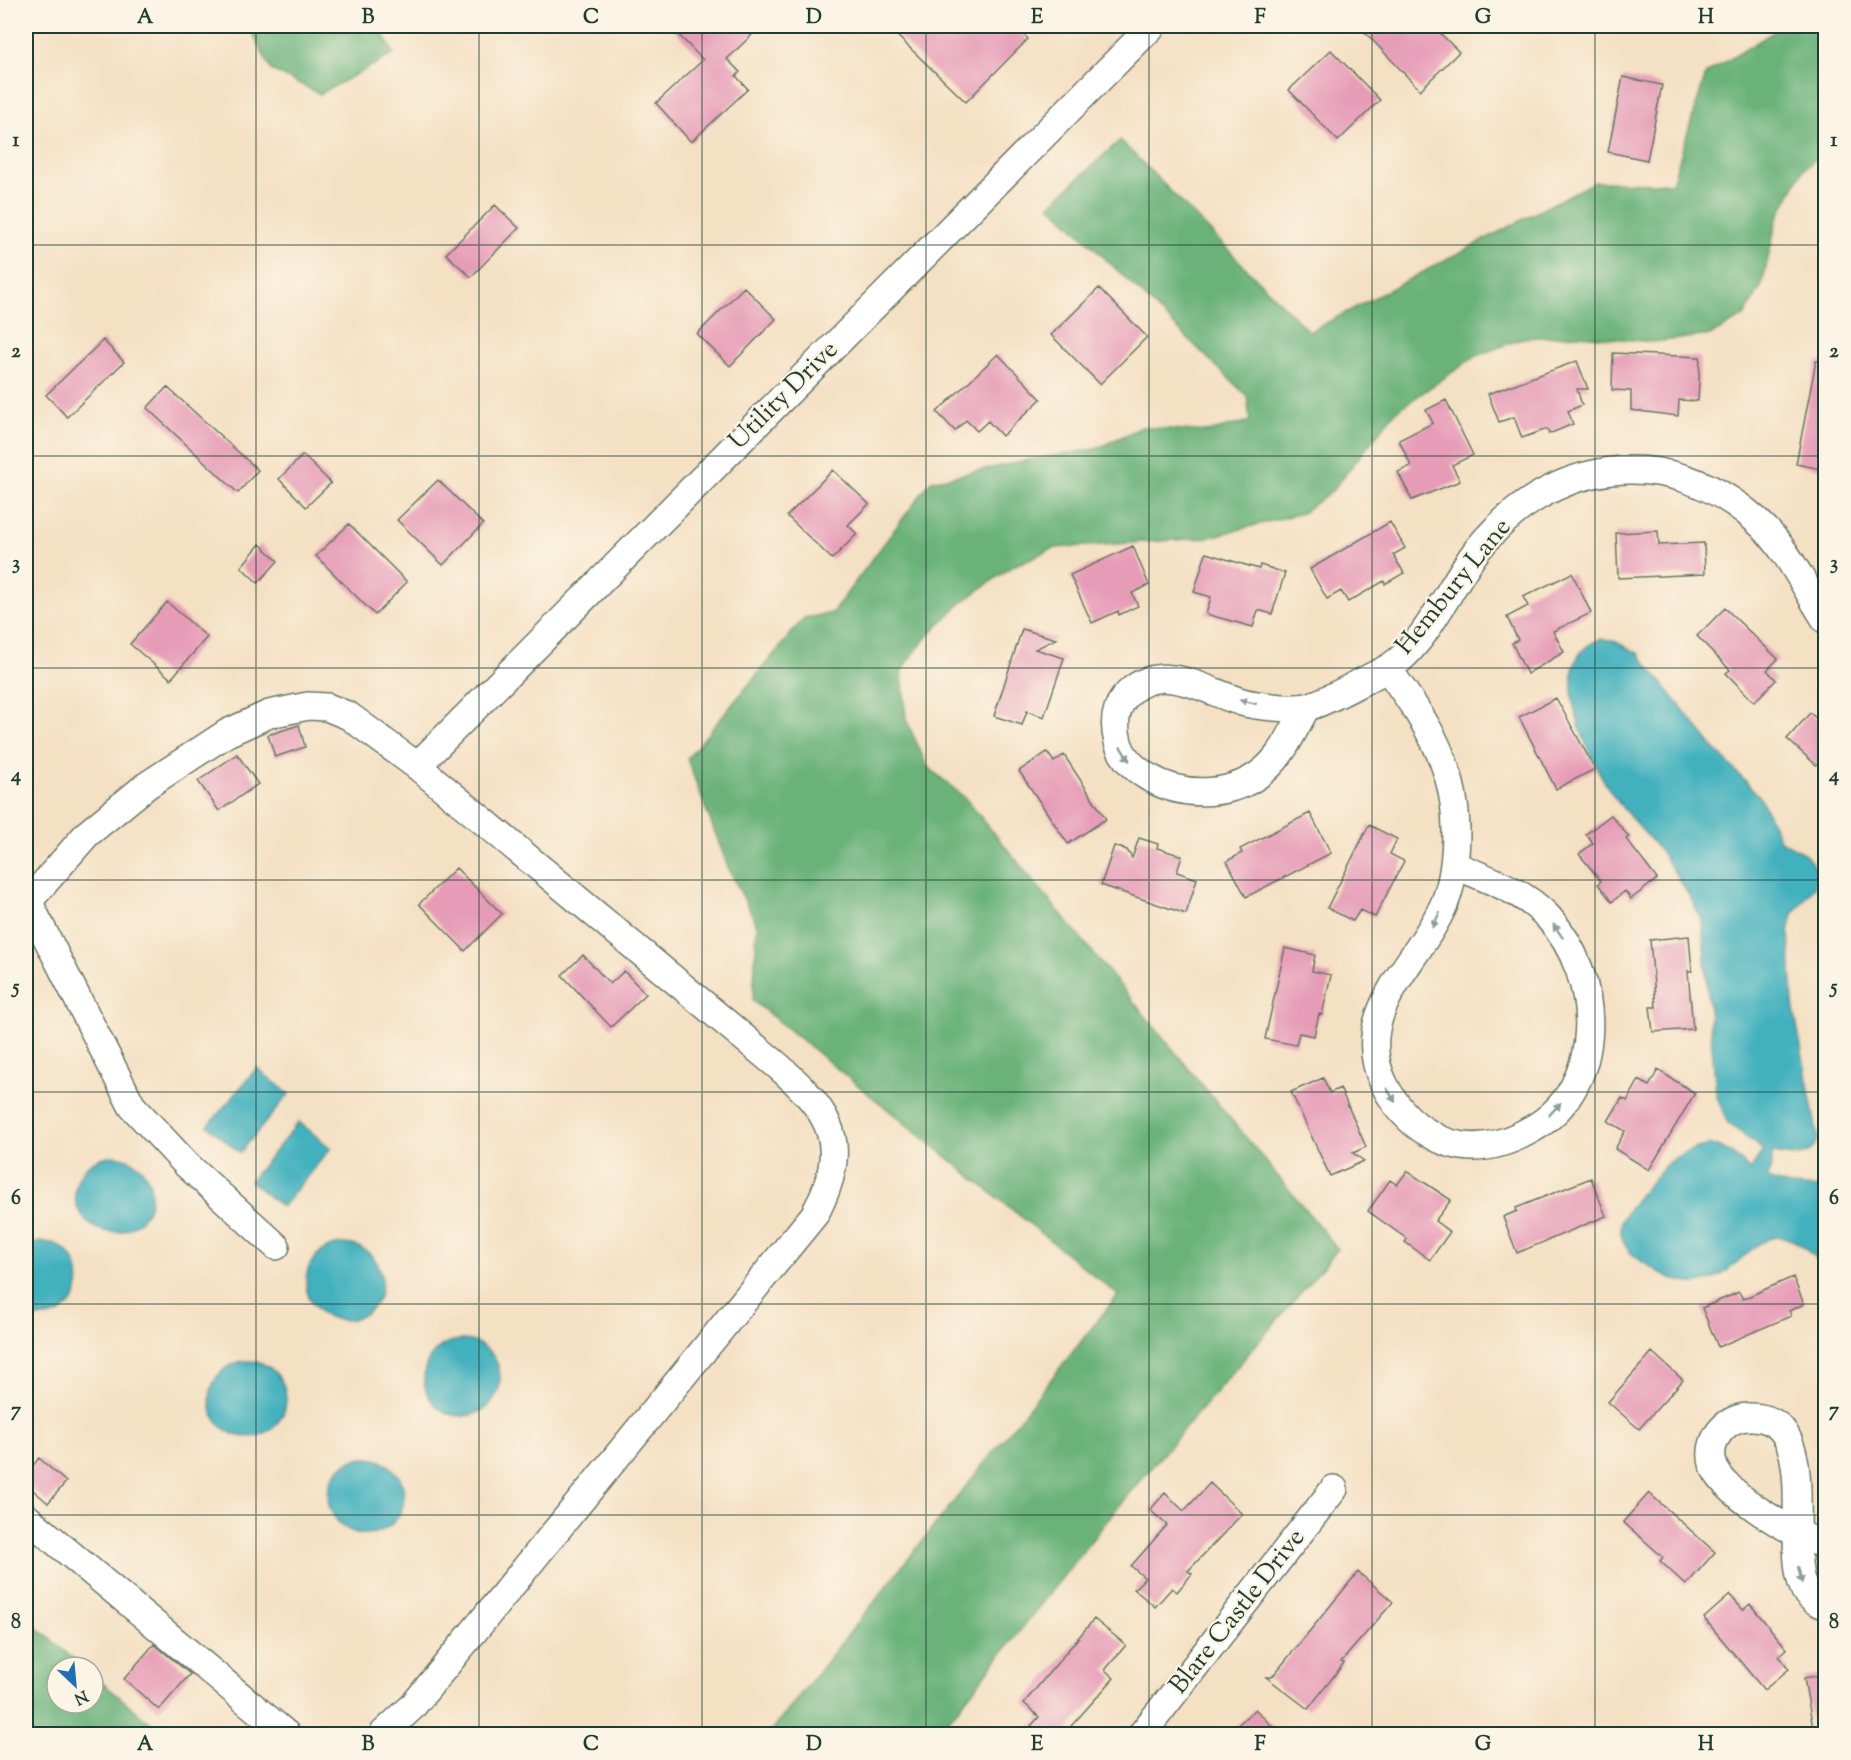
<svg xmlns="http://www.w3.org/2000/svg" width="1851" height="1760" font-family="'Sorts Mill Goudy',serif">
  <rect width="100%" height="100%" fill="#fcf5e5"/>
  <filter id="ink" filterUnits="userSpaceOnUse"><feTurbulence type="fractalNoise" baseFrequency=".0167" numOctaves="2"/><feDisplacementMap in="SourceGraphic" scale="12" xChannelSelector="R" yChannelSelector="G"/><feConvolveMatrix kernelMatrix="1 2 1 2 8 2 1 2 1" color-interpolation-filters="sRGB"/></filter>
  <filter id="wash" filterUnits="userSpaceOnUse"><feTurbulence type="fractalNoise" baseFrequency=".008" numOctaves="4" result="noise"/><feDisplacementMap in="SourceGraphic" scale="24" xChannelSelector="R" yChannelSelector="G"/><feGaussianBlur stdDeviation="1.35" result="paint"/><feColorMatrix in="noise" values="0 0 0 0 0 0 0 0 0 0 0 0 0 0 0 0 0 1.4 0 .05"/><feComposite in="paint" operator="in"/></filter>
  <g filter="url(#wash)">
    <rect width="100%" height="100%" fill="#f4e0c3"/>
    <path fill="#6ab27a" stroke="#447857" stroke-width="1.5" d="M 249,26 L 378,26 L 394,54 L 320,94 L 271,70 Z
      M 1783,26 L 1825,26 L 1825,151 L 1803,170 L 1777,219 L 1762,285 L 1744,316 L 1711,335 L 1653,342 L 1580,335 L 1523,338 L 1476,356 L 1395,412 L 1333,490 L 1302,513 L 1206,538 L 1054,548 L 1013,566 L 961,603 L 924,640 L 902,670 L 906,719 L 927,766 L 965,798 L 1338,1249 L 1126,1497 L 938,1734 L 769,1734 L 1118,1295 L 753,1001 L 757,925 L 728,867 L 687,759 L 804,618 L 832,613 L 931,481 L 1028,460 L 1096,449 L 1142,427 L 1208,432 L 1250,421 L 1247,396 L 1050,205 L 1120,140 L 1309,332 L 1594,182 L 1672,183 L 1706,74 Z
      M 26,1618 L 83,1667 L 57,1667 L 57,1703 L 93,1703 L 93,1675 L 164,1734 L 26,1734 Z"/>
    <path fill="#42b1be" stroke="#307779" stroke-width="1.5" d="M 1601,639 L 1612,640 L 1638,653 L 1713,747 L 1760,797 L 1780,840 L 1804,853 L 1815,867 L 1815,886 L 1793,914 L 1789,932 L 1793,1004 L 1818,1138 C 1810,1162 1792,1156 1772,1153 L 1772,1166 L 1766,1179 L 1790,1186 L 1825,1188 L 1825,1269 C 1816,1258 1800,1241 1786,1238 C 1743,1228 1729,1311 1661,1273 C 1650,1267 1639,1261 1630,1252 C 1622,1243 1618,1230 1623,1218 C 1627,1209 1661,1169 1669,1162 C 1679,1154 1704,1143 1717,1146 C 1730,1150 1740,1161 1750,1170 L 1763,1150 L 1727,1122 L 1716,1094 L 1702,922 C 1693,899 1677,875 1663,855 C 1646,832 1623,812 1608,788 C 1587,753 1542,659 1601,639 Z
      M 257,1068 L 289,1094 L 240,1153 L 208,1126 Z
      M 299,1122 L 331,1148 L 282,1207 L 250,1181 Z
      M75 1194a38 38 0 1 1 76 0a38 38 0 1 1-76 0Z
      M 40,1242 C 95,1240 92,1332 26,1315 L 26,1246 Z
      M306 1282a38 38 0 1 1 76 0a38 38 0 1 1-76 0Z
      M424 1378a38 38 0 1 1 76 0a38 38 0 1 1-76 0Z
      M210 1399a38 38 0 1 1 76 0a38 38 0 1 1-76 0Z
      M328 1496a38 38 0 1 1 76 0a38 38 0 1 1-76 0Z"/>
    <g id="blocks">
      <path fill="#e69cb7" d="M 670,26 L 761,26 L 727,59 L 740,72 L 736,76 L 748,89 L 691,142 L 656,103 L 703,60 Z
        M 887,26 L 1015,26 L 1028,39 L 966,102 Z
        M 1359,26 L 1433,26 L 1459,52 L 1420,90 Z
        M 1331,50 L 1380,100 L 1338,141 L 1289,90 Z
        M 1623,77 L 1662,85 L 1647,160 L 1608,152 Z
        M 495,205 L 519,228 L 471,277 L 446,254 Z
        M 744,287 L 776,319 L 730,366 L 697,334 Z
        M 1099,288 L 1147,337 L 1100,384 L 1051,335 Z
        M 103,340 L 124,362 L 67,417 L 46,395 Z
        M 1613,353 L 1700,357 L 1698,401 L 1679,400 L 1678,416 L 1631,410 L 1631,391 L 1612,390 Z
        M 998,354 L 1041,399 L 1002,436 L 988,421 L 977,431 L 966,420 L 955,431 L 937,412 Z
        M 1577,361 L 1588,389 L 1577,389 L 1582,405 L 1568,411 L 1573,424 L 1549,434 L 1547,429 L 1522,438 L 1514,417 L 1499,422 L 1488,394 Z
        M 1816,361 L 1826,361 L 1826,470 L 1796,464 Z
        M 167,387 L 258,470 L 238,493 L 147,408 Z
        M 1446,400 L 1473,455 L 1452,465 L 1460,481 L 1412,500 L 1398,472 L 1411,466 L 1399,440 L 1433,423 L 1426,410 Z
        M 303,455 L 331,483 L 306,507 L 279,479 Z
        M 833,470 L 869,504 L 848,525 L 857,534 L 832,559 L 787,516 Z
        M 438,480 L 483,524 L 443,565 L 397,520 Z
        M 1390,522 L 1405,548 L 1393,555 L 1404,573 L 1385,584 L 1384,581 L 1348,602 L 1341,591 L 1327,599 L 1310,569 Z
        M 349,524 L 407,582 L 375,615 L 316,556 Z
        M 1658,531 L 1659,545 L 1704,543 L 1705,574 L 1618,578 L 1616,533 Z
        M 260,544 L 278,561 L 258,583 L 241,567 Z
        M 1133,546 L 1149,585 L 1132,593 L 1138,606 L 1119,615 L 1118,611 L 1092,623 L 1070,575 Z
        M 1206,553 L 1259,569 L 1260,565 L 1285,573 L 1272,614 L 1258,610 L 1253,627 L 1206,614 L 1211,597 L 1194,592 Z
        M 1572,573 L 1591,613 L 1553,631 L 1564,652 L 1527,674 L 1512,643 L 1518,640 L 1507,617 L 1528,606 L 1523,597 Z
        M 167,602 L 207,637 L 171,679 L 130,644 Z
        M 1725,608 L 1778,659 L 1767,670 L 1776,680 L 1754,702 L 1726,673 L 1730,670 L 1697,636 Z
        M 1022,629 L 1056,639 L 1035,649 L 1064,658 L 1044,717 L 1027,711 L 1022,725 L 994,716 Z
        M 1556,698 L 1595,769 L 1556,789 L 1519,717 Z
        M 1810,713 L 1826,726 L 1826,754 L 1816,765 L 1787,739 Z
        M 299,725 L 305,747 L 275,757 L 268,735 Z
        M 1047,752 L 1054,762 L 1064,755 L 1106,819 L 1068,844 L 1019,771 Z
        M 237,754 L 258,784 L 219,811 L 198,781 Z
        M 1310,813 L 1331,853 L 1246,897 L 1227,861 L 1242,853 L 1240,849 Z
        M 1611,815 L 1629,837 L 1626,839 L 1657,879 L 1631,899 L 1625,891 L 1612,902 L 1598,884 L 1601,881 L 1579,854 L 1593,843 L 1586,834 Z
        M 1369,825 L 1397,839 L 1390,854 L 1404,861 L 1375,917 L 1360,910 L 1353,921 L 1327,908 Z
        M 1139,838 L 1158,844 L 1157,848 L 1182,856 L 1177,872 L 1197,879 L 1186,914 L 1101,885 L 1114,846 L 1127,850 L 1132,858 Z
        M 456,868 L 502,914 L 465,951 L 419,904 Z
        M 1689,936 L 1692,971 L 1688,971 L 1693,1029 L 1653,1032 L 1650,1007 L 1656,1007 L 1650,940 Z
        M 1285,948 L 1315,955 L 1312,971 L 1331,975 L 1322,1015 L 1319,1014 L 1314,1036 L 1299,1033 L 1296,1045 L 1265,1039 Z
        M 583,955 L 610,984 L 624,971 L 646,994 L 611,1027 L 562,975 Z
        M 1658,1070 L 1695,1093 L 1649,1170 L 1615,1149 L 1625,1131 L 1608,1121 L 1622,1098 L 1627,1101 L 1639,1080 L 1649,1086 Z
        M 1323,1078 L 1330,1093 L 1340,1088 L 1366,1147 L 1353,1153 L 1364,1161 L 1330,1176 L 1291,1092 Z
        M 1407,1171 L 1451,1200 L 1435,1221 L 1450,1232 L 1430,1260 L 1405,1242 L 1407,1239 L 1368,1211 L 1390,1180 L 1397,1185 Z
        M 1591,1178 L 1606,1216 L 1517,1253 L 1503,1217 L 1517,1211 L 1516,1208 Z
        M 1793,1277 L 1804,1304 L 1789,1311 L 1791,1316 L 1718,1347 L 1702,1308 L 1739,1292 L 1743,1299 Z
        M 1652,1352 L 1683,1380 L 1639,1429 L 1608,1402 Z
        M 39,1458 L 66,1482 L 48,1503 L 26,1484 L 26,1474 Z
        M 1210,1483 L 1242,1514 L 1188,1571 L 1192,1574 L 1177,1592 L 1172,1588 L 1155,1607 L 1134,1589 L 1145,1578 L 1131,1566 L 1167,1525 L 1150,1510 L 1165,1493 L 1184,1511 Z
        M 1649,1493 L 1715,1552 L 1686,1585 L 1660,1561 L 1663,1557 L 1623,1522 Z
        M 1358,1572 L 1393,1602 L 1341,1662 L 1344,1663 L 1308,1709 L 1266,1677 L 1272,1677 Z
        M 1730,1595 L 1743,1610 L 1750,1604 L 1787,1649 L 1779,1656 L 1789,1669 L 1764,1690 L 1704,1618 Z
        M 1094,1619 L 1126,1645 L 1105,1670 L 1114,1678 L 1064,1734 L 1040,1734 L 1031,1726 L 1039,1717 L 1024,1703 Z
        M 154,1644 L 190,1674 L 159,1710 L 124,1679 Z
        M 1826,1674 L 1826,1734 L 1814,1734 L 1804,1678 Z
        M 1255,1709 L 1280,1734 L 1228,1734 Z"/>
    </g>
  </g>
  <g filter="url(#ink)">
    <use href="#blocks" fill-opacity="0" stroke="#6a7666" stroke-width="1.5"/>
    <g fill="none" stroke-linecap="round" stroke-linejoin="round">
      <g stroke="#6a7666" stroke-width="30">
        <path id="minor" d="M 1388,669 C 1425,721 1455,762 1456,829 C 1456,853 1454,879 1445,902 C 1420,963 1349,1012 1384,1084 C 1394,1104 1410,1123 1430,1134 C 1464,1155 1499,1148 1532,1129 C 1608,1086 1602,976 1548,917 C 1524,891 1487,879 1454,865
          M 1306,708 C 1295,727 1285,751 1268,767 C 1236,797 1185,799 1148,777 C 1135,769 1122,757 1118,742 C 1114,727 1114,711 1124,698 C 1158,657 1204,691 1242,702 C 1256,706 1293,710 1307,707 C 1327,702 1360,682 1381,672 C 1424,652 1449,585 1478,549 C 1550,459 1667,441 1756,520 C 1788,548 1803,585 1826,620
          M 417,766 L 1152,26
          M 28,901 L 132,1106 L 187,1165 L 276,1246
          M 26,904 L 87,834 L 146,786 L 227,733 L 269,714 L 308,706 L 327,707 L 349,716 L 417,766 L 778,1066 C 832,1113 851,1145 815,1214 L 412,1707 L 383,1734
          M 26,1517 L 286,1734
          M 1826,1545 C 1797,1537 1721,1493 1713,1464 C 1707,1441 1724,1418 1748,1417 C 1828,1414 1779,1554 1807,1594 C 1812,1600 1818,1603 1826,1606
          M 1142,1734 L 1334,1489"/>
      </g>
      <use href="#minor" stroke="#fff" stroke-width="27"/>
    </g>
    <defs><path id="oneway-solid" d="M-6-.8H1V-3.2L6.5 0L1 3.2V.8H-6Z" transform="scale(1.5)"/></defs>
    <g fill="#8f9e9a">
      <use href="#oneway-solid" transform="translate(1248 702) rotate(-167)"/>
      <use href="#oneway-solid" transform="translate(1125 754) rotate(57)"/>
      <use href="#oneway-solid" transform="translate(1436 920) rotate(117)"/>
      <use href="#oneway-solid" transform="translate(1558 931) rotate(-125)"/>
      <use href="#oneway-solid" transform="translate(1391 1095) rotate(59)"/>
      <use href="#oneway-solid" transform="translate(1555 1109) rotate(-47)"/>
      <use href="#oneway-solid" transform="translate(1800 1575) rotate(77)"/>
    </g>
  </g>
  <path fill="none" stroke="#1f3d34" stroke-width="1.5" stroke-opacity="0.55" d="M 256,26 L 256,1734M 479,26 L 479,1734M 702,26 L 702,1734M 926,26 L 926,1734M 1149,26 L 1149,1734M 1372,26 L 1372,1734M 1595,26 L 1595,1734M 26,245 L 1826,245M 26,456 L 1826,456M 26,668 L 1826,668M 26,880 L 1826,880M 26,1092 L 1826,1092M 26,1304 L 1826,1304M 26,1515 L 1826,1515"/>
  <g text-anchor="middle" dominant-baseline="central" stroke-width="4.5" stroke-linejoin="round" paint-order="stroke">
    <g font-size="26" fill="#1f3d34" stroke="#fcf5e5">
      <text transform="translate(784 396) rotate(-45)">Utility Drive</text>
      <text transform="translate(1454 587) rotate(-51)">Hembury Lane</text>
      <text transform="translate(1238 1612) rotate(-52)">Blare Castle Drive</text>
    </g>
  </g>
  <rect width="1851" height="1760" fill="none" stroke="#fcf5e5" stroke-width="66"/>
  <g transform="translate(75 1685) rotate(154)"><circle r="28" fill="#fcf5e5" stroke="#a4ab9e" stroke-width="1.5"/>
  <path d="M0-4.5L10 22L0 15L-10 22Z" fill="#1f6fb2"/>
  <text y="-9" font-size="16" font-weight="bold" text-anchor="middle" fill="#1f3d34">N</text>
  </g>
  <rect x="33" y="33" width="1785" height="1694" fill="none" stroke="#1f3d34" stroke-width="2"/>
  <g font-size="20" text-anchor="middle" font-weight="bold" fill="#1f3d34">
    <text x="145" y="23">A</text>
    <text x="368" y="23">B</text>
    <text x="591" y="23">C</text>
    <text x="814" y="23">D</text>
    <text x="1037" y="23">E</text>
    <text x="1260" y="23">F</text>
    <text x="1483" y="23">G</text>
    <text x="1706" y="23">H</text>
    <text x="16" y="146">1</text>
    <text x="1834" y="146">1</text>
    <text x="16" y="357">2</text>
    <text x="1834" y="357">2</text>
    <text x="16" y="569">3</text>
    <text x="1834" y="569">3</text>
    <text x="16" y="781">4</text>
    <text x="1834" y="781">4</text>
    <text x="16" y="993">5</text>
    <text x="1834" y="993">5</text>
    <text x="16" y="1204">6</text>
    <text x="1834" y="1204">6</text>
    <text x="16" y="1416">7</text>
    <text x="1834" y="1416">7</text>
    <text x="16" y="1628">8</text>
    <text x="1834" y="1628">8</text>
    <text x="145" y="1750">A</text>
    <text x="368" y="1750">B</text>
    <text x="591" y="1750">C</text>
    <text x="814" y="1750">D</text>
    <text x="1037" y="1750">E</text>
    <text x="1260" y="1750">F</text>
    <text x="1483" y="1750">G</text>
    <text x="1706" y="1750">H</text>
  </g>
</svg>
